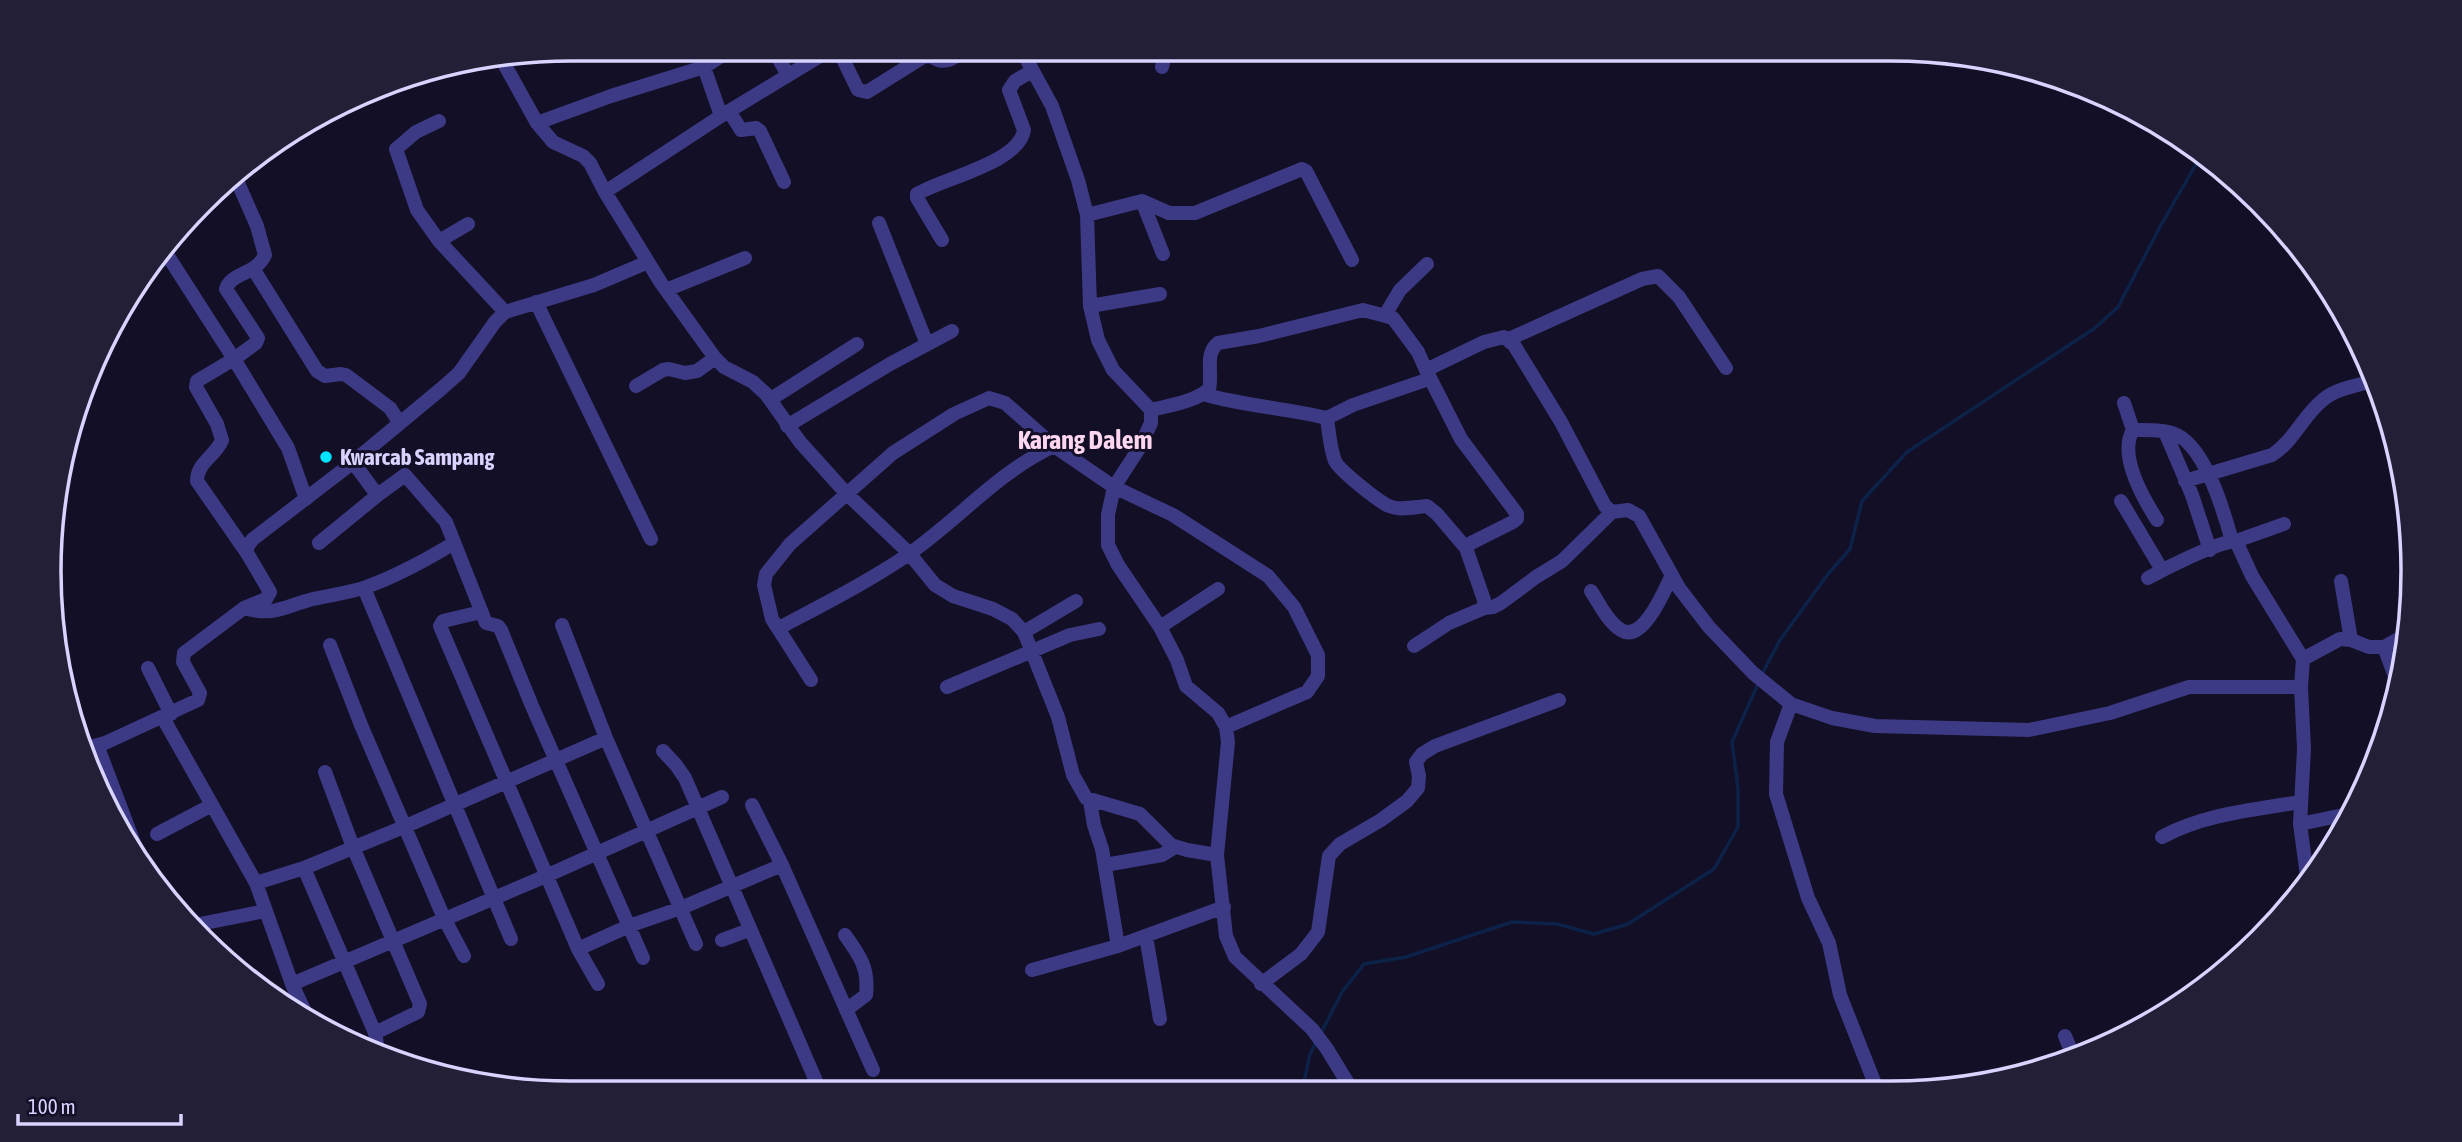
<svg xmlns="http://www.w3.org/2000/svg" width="2462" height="1142" font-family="'Asap Condensed',sans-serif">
  <rect width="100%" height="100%" fill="#130f26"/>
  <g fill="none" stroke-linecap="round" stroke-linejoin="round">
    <path stroke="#0c2248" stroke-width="3.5" d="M 1762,674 L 1780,640 L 1828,574 L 1850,549 L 1862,501 L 1907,452 L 2095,328 L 2118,307 L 2161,225 L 2199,159 L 2204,156
      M 1321,1033 L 1342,992 L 1364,964 L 1406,957 L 1512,922 L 1557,924 L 1594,934 L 1628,924 L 1714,869 L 1738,827 L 1738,788 L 1732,742 L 1758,684
      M 1302,1091 L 1310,1054 L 1316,1042"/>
    <path stroke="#3d3a85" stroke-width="14" d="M 773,49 L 788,75
      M 1021,49 L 1052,106 L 1078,180 L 1087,215 L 1090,306 L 1098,340 L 1113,370 L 1151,410 L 1151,423 L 1140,447 L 1114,487 L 1108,515 L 1108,545 L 1118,565 L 1160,627 L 1177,660 L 1186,686 L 1218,713 L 1226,727 L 1228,742 L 1217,855
      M 502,60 L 537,123 L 553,142 L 583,156 L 590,163 L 605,192 L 661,283 L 715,358 L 724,367 L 753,382 L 766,394 L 800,442 L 846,493 L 909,553 L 935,585 L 953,596 L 993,609 L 1012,619 L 1024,632 L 1058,717 L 1073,775 L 1086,798 L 1140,814 L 1171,845 L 1187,850 L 1217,855 L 1226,936 L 1235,957 L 1312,1029 L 1327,1049 L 1352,1090
      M 704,67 L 721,116
      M 1162,67 L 1166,49
      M 729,111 L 741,130 L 756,128 L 760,131 L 784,182
      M 439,121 L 416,132 L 396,149 L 417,210 L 439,241
      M 537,123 L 611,96 L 704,67 L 732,49
      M 234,174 L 257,226 L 265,255 C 256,275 231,272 226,289 L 258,338 L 256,343 L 234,359 L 288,448 L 306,499
      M 605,192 L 721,116 L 820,56 L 834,51 L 840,53 L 858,90 L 867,92 L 923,57 L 931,56 C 945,67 954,57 968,49
      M 1142,201 L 1163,254
      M 1087,215 L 1142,201 L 1169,213 L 1195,213 L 1302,169 L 1306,171 L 1352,260
      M 879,223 L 927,344
      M 468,224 L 439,241 L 505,312
      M 942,240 L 917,198 L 917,194 C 943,178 1019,163 1024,130 L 1009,90 L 1015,81 L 1032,71
      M 166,253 L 234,359 L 197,381 L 196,387 L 217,424 L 222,440 C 216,456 197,462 197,481 L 247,553
      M 254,270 L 317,371 L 325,376 L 341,374 L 346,375 L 390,408 L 399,422
      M 666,290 L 745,258
      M 536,302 L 651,539
      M 1090,306 L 1160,294
      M 1385,315 L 1400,290 L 1427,264
      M 1509,339 L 1642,279 L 1658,276 L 1679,297 L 1726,368
      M 1429,379 L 1353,405 L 1327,418 C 1329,432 1330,448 1335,461 C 1339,470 1379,502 1389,506 C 1400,511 1415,507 1427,506 L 1437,514 L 1466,548
      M 636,386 L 663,370 L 669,369 L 685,373 L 697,371 L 715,358
      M 1203,394 C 1244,406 1286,408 1327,418
      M 771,399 L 857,344
      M 2124,403 L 2133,430 C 2146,430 2164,429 2177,435 C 2206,449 2224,512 2232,541
      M 1151,410 C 1170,405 1195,402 1209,389 C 1213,374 1204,354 1218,343 L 1259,336 L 1363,310 L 1393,318 L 1418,352 L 1426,370 L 1484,342 L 1504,337 L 1514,345 L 1561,422 L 1605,506 L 1612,512 L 1628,510 L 1639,516 L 1679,588 L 1709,627 L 1753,673 L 1791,704 L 1832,718 L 1875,726 L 2029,730 L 2110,713 L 2189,687 L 2301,687
      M 787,426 L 890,364 L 952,331
      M 2133,430 C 2118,455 2143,498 2157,520
      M 2165,432 L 2192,495 L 2210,550
      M 353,462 L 375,492 L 379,494 L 405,475 L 446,522 L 486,623 L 498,626 L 501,630 L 532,706 L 643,958
      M 2185,481 L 2272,455 C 2295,440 2303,415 2324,399 C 2337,388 2360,385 2376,380
      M 2121,501 L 2162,570
      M 2236,541 L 2284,524
      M 319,543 L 379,494
      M 2148,578 C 2166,568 2217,542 2236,541 L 2252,576 L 2303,659 L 2301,687 L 2304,749 L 2300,824 L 2308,883
      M 2341,581 L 2351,640
      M 364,588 L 511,939
      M 1591,591 C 1599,603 1608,622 1621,630 C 1643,644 1665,589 1672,575
      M 244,608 C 274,617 285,606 313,599 C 330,595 349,593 366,587 C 397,576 426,560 454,543
      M 1484,608 L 1493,607 L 1501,603 L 1536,577 L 1562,561 L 1612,512
      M 481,612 L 443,621 L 440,626 L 578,949 L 629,926 L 681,908 L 782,865
      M 562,625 L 606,738 L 696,944
      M 1160,627 L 1218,589
      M 779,628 C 822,605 868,582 909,554 C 959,519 998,472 1054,446
      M 1024,632 L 1076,601
      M 330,645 L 361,725 L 444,918 L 464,956
      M 1414,646 L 1449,623 L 1484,608 L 1484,600 L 1466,548 L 1471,543 L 1513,522 L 1517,519 L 1517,514 L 1461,439 L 1426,370
      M 2384,647 L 2399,687
      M 2303,659 L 2340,639 L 2351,640 L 2369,647 L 2384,647 L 2407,634
      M 148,668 L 171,714
      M 811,680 L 772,619 L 764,585 L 766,574 L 790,544 L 893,453 L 954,414 L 989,398 L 1005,403 L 1054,446 L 1114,487 L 1173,515 L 1268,576 L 1294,607 L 1318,655 L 1318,676 L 1307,692 L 1226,727
      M 947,687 L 1070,635 L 1099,629
      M 1791,704 L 1777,742 L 1776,794 L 1808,898 L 1829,943 L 1840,995 L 1877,1089
      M 163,718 L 256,883 L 292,984 L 305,1012
      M 97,745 L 139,856
      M 87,748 L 105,743 L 198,700 L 200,693 L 183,662 L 184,653 L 244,608 L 266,599 L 270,592 L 247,553 L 247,547 L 253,539 L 347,467 L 441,389 L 459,373 L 495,322 L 505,312 L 594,285 L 648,262
      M 663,751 L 676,765 L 685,778 L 819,1088
      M 325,772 L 353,847 L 420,1004 L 418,1012 L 375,1033
      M 1090,801 L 1094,825 L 1102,849 L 1118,946
      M 752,805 L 782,865 L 873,1070
      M 2300,824 L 2348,814
      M 157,834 L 210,806
      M 2162,837 C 2204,814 2253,810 2300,802
      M 1105,865 L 1162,855 L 1175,847
      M 304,868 L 375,1033 L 378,1050 L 375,1054
      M 256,883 L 304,868 L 406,826 L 606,738
      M 195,925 L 265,911
      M 845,935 C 860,956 869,968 866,995 L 846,1010
      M 1146,936 L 1160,1019
      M 722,940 L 749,930
      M 578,949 L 598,984
      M 1032,970 L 1118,946 L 1224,907
      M 292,984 L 546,876 L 722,797
      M 1261,984 L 1301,954 L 1318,932 L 1329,856 L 1340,844 L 1381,820 L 1407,801 L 1418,788 L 1419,776 L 1416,762 L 1422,754 L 1435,746 L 1559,700
      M 2065,1036 L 2074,1058"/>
  </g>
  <circle fill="#00e5ff" stroke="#130f26" stroke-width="2.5" cx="326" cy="457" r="7"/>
  <g text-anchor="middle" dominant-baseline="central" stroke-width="6" stroke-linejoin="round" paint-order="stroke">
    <g font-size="23" font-weight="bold" fill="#d9d4ff" stroke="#130f26" text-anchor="start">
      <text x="340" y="457">Kwarcab Sampang</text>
    </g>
    <g font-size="26" font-weight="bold" fill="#ffd6f0" stroke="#130f26">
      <text x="1085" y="440">Karang Dalem</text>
    </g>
  </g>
  <path d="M0 0H2462V1142H0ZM571 61H1891A510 510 0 0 1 2401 571V571A510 510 0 0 1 1891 1081H571A510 510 0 0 1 61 571V571A510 510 0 0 1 571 61Z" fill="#231f37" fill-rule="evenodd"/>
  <path fill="none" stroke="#d9d4ff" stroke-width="3.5" d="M571 61H1891A510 510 0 0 1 2401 571V571A510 510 0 0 1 1891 1081H571A510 510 0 0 1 61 571V571A510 510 0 0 1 571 61Z"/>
  <path d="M18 1114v10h163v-10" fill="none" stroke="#d9d4ff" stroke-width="3.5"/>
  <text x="28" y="1114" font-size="21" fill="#d9d4ff" stroke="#130f26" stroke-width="5" paint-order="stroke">100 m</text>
</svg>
